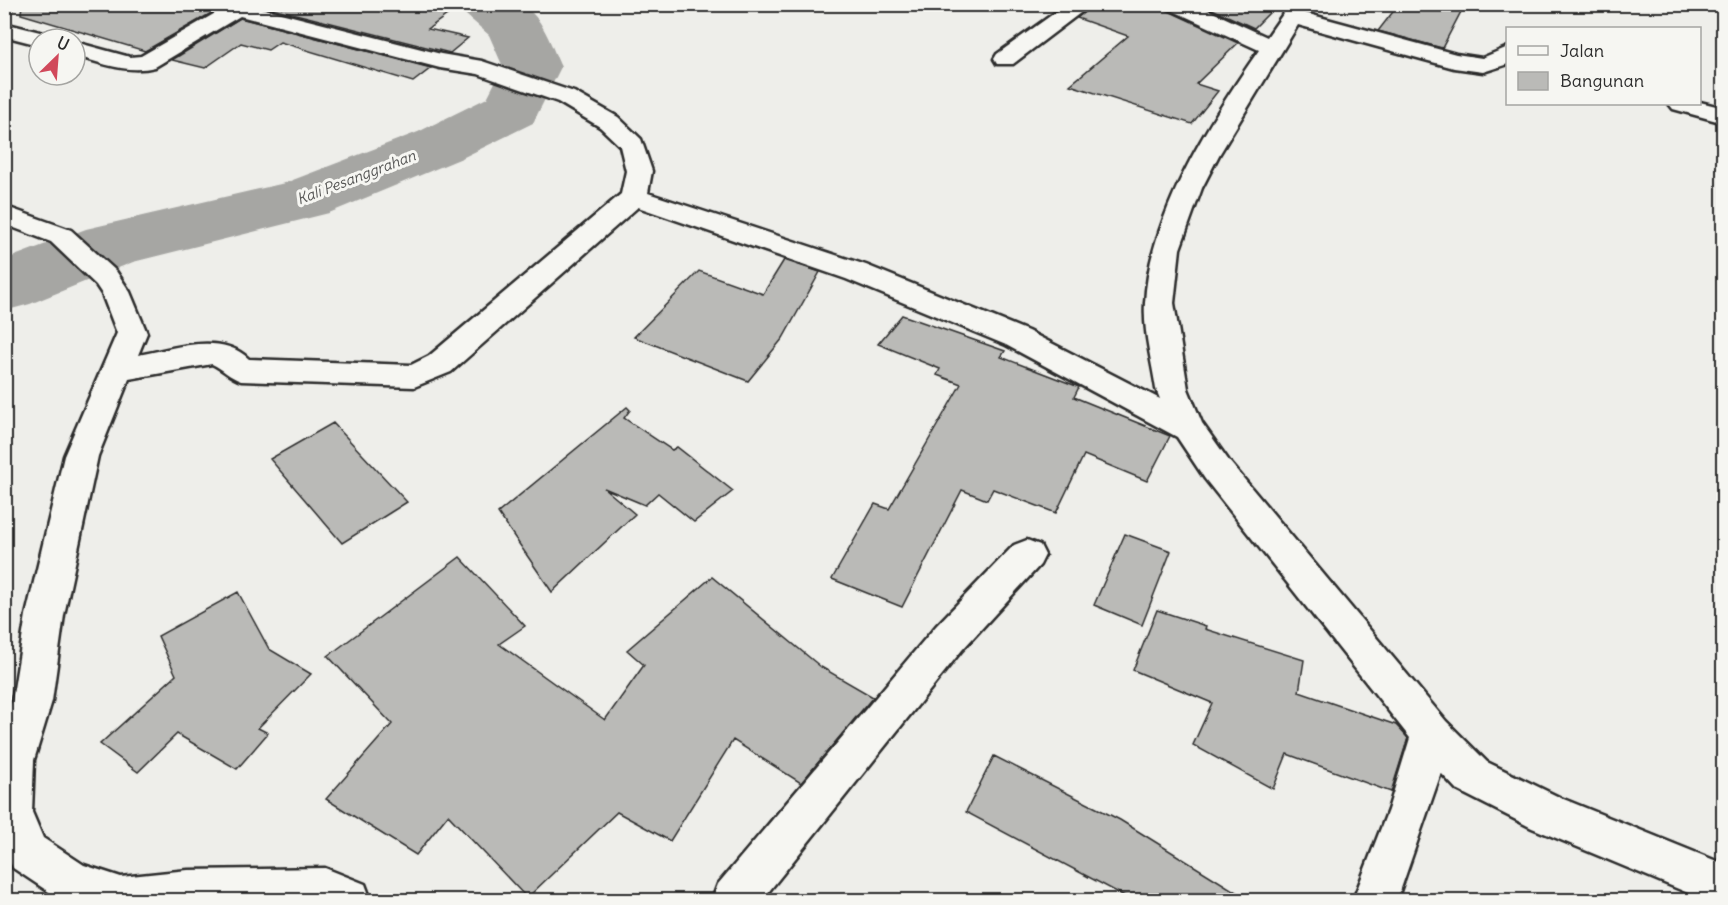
<svg xmlns="http://www.w3.org/2000/svg" width="1728" height="905" font-family="Delius,sans-serif">
  <rect width="100%" height="100%" fill="#eeeeea"/>
  <filter id="ink" filterUnits="userSpaceOnUse"><feTurbulence type="fractalNoise" baseFrequency=".0167" numOctaves="2"/><feDisplacementMap in="SourceGraphic" scale="12" xChannelSelector="R" yChannelSelector="G"/><feConvolveMatrix kernelMatrix="1 2 1 2 8 2 1 2 1" color-interpolation-filters="sRGB"/></filter>
  <g filter="url(#ink)">
    <g fill="none" stroke-linecap="round" stroke-linejoin="round">
      <path fill="#757573" fill-rule="evenodd" d="M 10,4 L 19,4 L 4,21 L 4,12 Z"/>
      <path fill="#a6a6a3" fill-rule="evenodd" d="M 458,4 C 471,4 510,1 520,5 C 542,13 552,48 561,67 L 533,123 L 462,158 L 329,213 L 133,262 L 30,304 L 4,311 L 4,260 L 86,229 L 285,183 L 418,132 L 487,98 L 503,67 L 489,35 L 466,15 Z"/>
    </g>
    <path fill="#babab7" stroke="#2b2b2b" stroke-width="1.5" d="M 22,4 L 207,4 L 215,11 L 145,51 L 21,14 Z
      M 256,4 L 462,4 L 428,29 L 468,38 L 450,53 Z
      M 1094,4 L 1162,4 L 1166,10 L 1238,43 L 1196,84 L 1218,91 L 1192,124 L 1070,85 L 1128,36 L 1077,18 Z
      M 1201,4 L 1278,4 L 1254,28 Z
      M 1399,4 L 1465,4 L 1442,48 L 1378,31 Z
      M 240,18 L 431,68 L 413,82 L 280,42 L 268,50 L 241,43 L 205,68 L 172,60 Z
      M 784,260 L 820,272 L 783,338 L 748,381 L 634,337 L 699,271 L 763,294 Z
      M 902,315 L 1005,351 L 1001,357 L 1079,387 L 1074,397 L 1170,436 L 1147,481 L 1084,455 L 1056,513 L 993,489 L 987,500 L 962,490 L 902,607 L 832,579 L 875,504 L 889,509 L 961,384 L 937,375 L 940,369 L 878,344 Z
      M 627,407 L 630,410 L 624,418 L 672,450 L 677,447 L 733,491 L 694,522 L 658,493 L 645,505 L 604,488 L 635,514 L 552,592 L 498,513 Z
      M 333,423 L 407,502 L 342,543 L 270,459 Z
      M 1125,534 L 1171,551 L 1142,625 L 1094,605 Z
      M 460,557 L 525,626 L 499,644 L 605,720 L 644,665 L 627,650 L 712,577 L 821,667 L 873,697 L 801,783 L 733,740 L 670,841 L 617,812 L 527,898 L 448,815 L 416,855 L 326,799 L 392,724 L 328,656 Z
      M 238,592 L 269,649 L 311,674 L 258,728 L 268,733 L 237,769 L 177,734 L 138,772 L 100,744 L 176,675 L 158,636 Z
      M 1157,610 L 1206,626 L 1205,629 L 1304,660 L 1299,692 L 1396,725 L 1408,738 L 1391,792 L 1287,754 L 1273,789 L 1193,745 L 1212,703 L 1133,670 Z
      M 994,756 L 1120,820 L 1249,900 L 1132,900 L 966,812 Z"/>
    <g fill="none" stroke-linecap="round" stroke-linejoin="round">
      <g stroke="#2b2b2b" stroke-width="5">
        <path id="minor" d="M 209,4 L 245,4 L 441,54 L 482,61 L 574,92 L 618,117 L 641,139 L 652,171 L 648,193 L 866,265 L 1028,331 L 1160,399 L 1156,389 C 1152,361 1143,331 1145,303 C 1149,216 1210,120 1259,50 L 1167,8 L 1164,4 L 1195,4 L 1267,37 L 1290,4 L 1311,4 L 1305,13 L 1456,54 L 1482,58 L 1508,47 L 1508,64 L 1483,72 L 1454,68 L 1298,25 L 1219,155 L 1202,188 L 1180,249 L 1174,303 L 1188,389 L 1202,423 L 1229,461 L 1446,721 L 1487,762 L 1561,798 L 1724,864 L 1724,900 L 1705,900 L 1532,828 L 1457,790 L 1441,773 L 1397,900 L 1353,900 L 1388,810 L 1410,738 L 1205,479 L 1177,437 L 1006,345 L 846,279 L 638,207 L 451,372 L 414,387 L 241,381 C 229,377 223,369 212,364 L 129,379 L 98,456 L 64,615 L 52,701 L 34,760 L 32,812 L 43,838 L 84,865 L 121,877 L 188,870 L 325,868 L 365,884 L 371,900 L 61,900 L 13,868 L 4,849 L 4,724 L 12,701 L 26,615 L 64,456 L 117,333 L 102,294 L 96,285 L 51,242 L 4,224 L 4,206 L 71,230 L 116,271 L 130,292 L 147,333 L 138,355 C 173,349 220,331 249,359 L 411,365 L 429,356 L 621,194 L 626,171 L 620,146 L 600,127 L 558,102 L 478,74 L 440,68 L 240,16 L 155,67 C 127,74 102,63 75,56 L 75,42 L 130,57 L 141,56 L 219,11 Z
          M 1067,4 L 1092,4 L 1013,64 L 997,64 L 994,59 L 997,54 Z
          M 4,23 L 48,34 L 51,39 L 39,39 L 39,45 L 4,36 Z
          M 1700,102 L 1724,108 L 1724,123 L 1673,109 L 1669,104 Z
          M 1027,540 L 1040,545 L 1045,555 L 1040,565 L 962,650 L 762,900 L 712,900 L 718,884 L 936,626 L 1014,545 Z"/>
      </g>
      <use href="#minor" fill="#f6f6f2" fill-rule="evenodd"/>
    </g>
  </g>
  <g text-anchor="middle" dominant-baseline="central" stroke-width="6" stroke-linejoin="round" paint-order="stroke">
    <g font-size="15" font-style="italic" fill="#565655" stroke="#f6f6f2">
      <text transform="translate(356 177) rotate(-21)">Kali Pesanggrahan</text>
    </g>
  </g>
  <rect width="1728" height="905" fill="none" stroke="#f6f6f2" stroke-width="24"/>
  <rect x="12" y="12" width="1704" height="881" fill="none" stroke="#2b2b2b" stroke-width="2" filter="url(#ink)"/>
  <rect x="1506" y="27" width="195" height="78" fill="#f6f6f2" stroke="#a5a5a2" stroke-width="1.5"/>
  <rect x="1518" y="46" width="30" height="9" fill="#f6f6f2" stroke="#a5a5a2" stroke-width="1.5"/>
  <text x="1560" y="57" font-size="18" fill="#2b2b2b">Jalan</text>
  <rect x="1518" y="72" width="30" height="18" fill="#babab7" stroke="#a5a5a2" stroke-width="1.5"/>
  <text x="1560" y="87" font-size="18" fill="#2b2b2b">Bangunan</text>
  <g transform="translate(57 57) rotate(25)"><circle r="28" fill="#f6f6f2" stroke="#a5a5a2" stroke-width="1.5"/>
  <path d="M0-4.5L10 22L0 15L-10 22Z" fill="#d1495b"/>
  <text y="-9" font-size="16" font-weight="bold" text-anchor="middle" fill="#2b2b2b">U</text>
  </g>
</svg>
